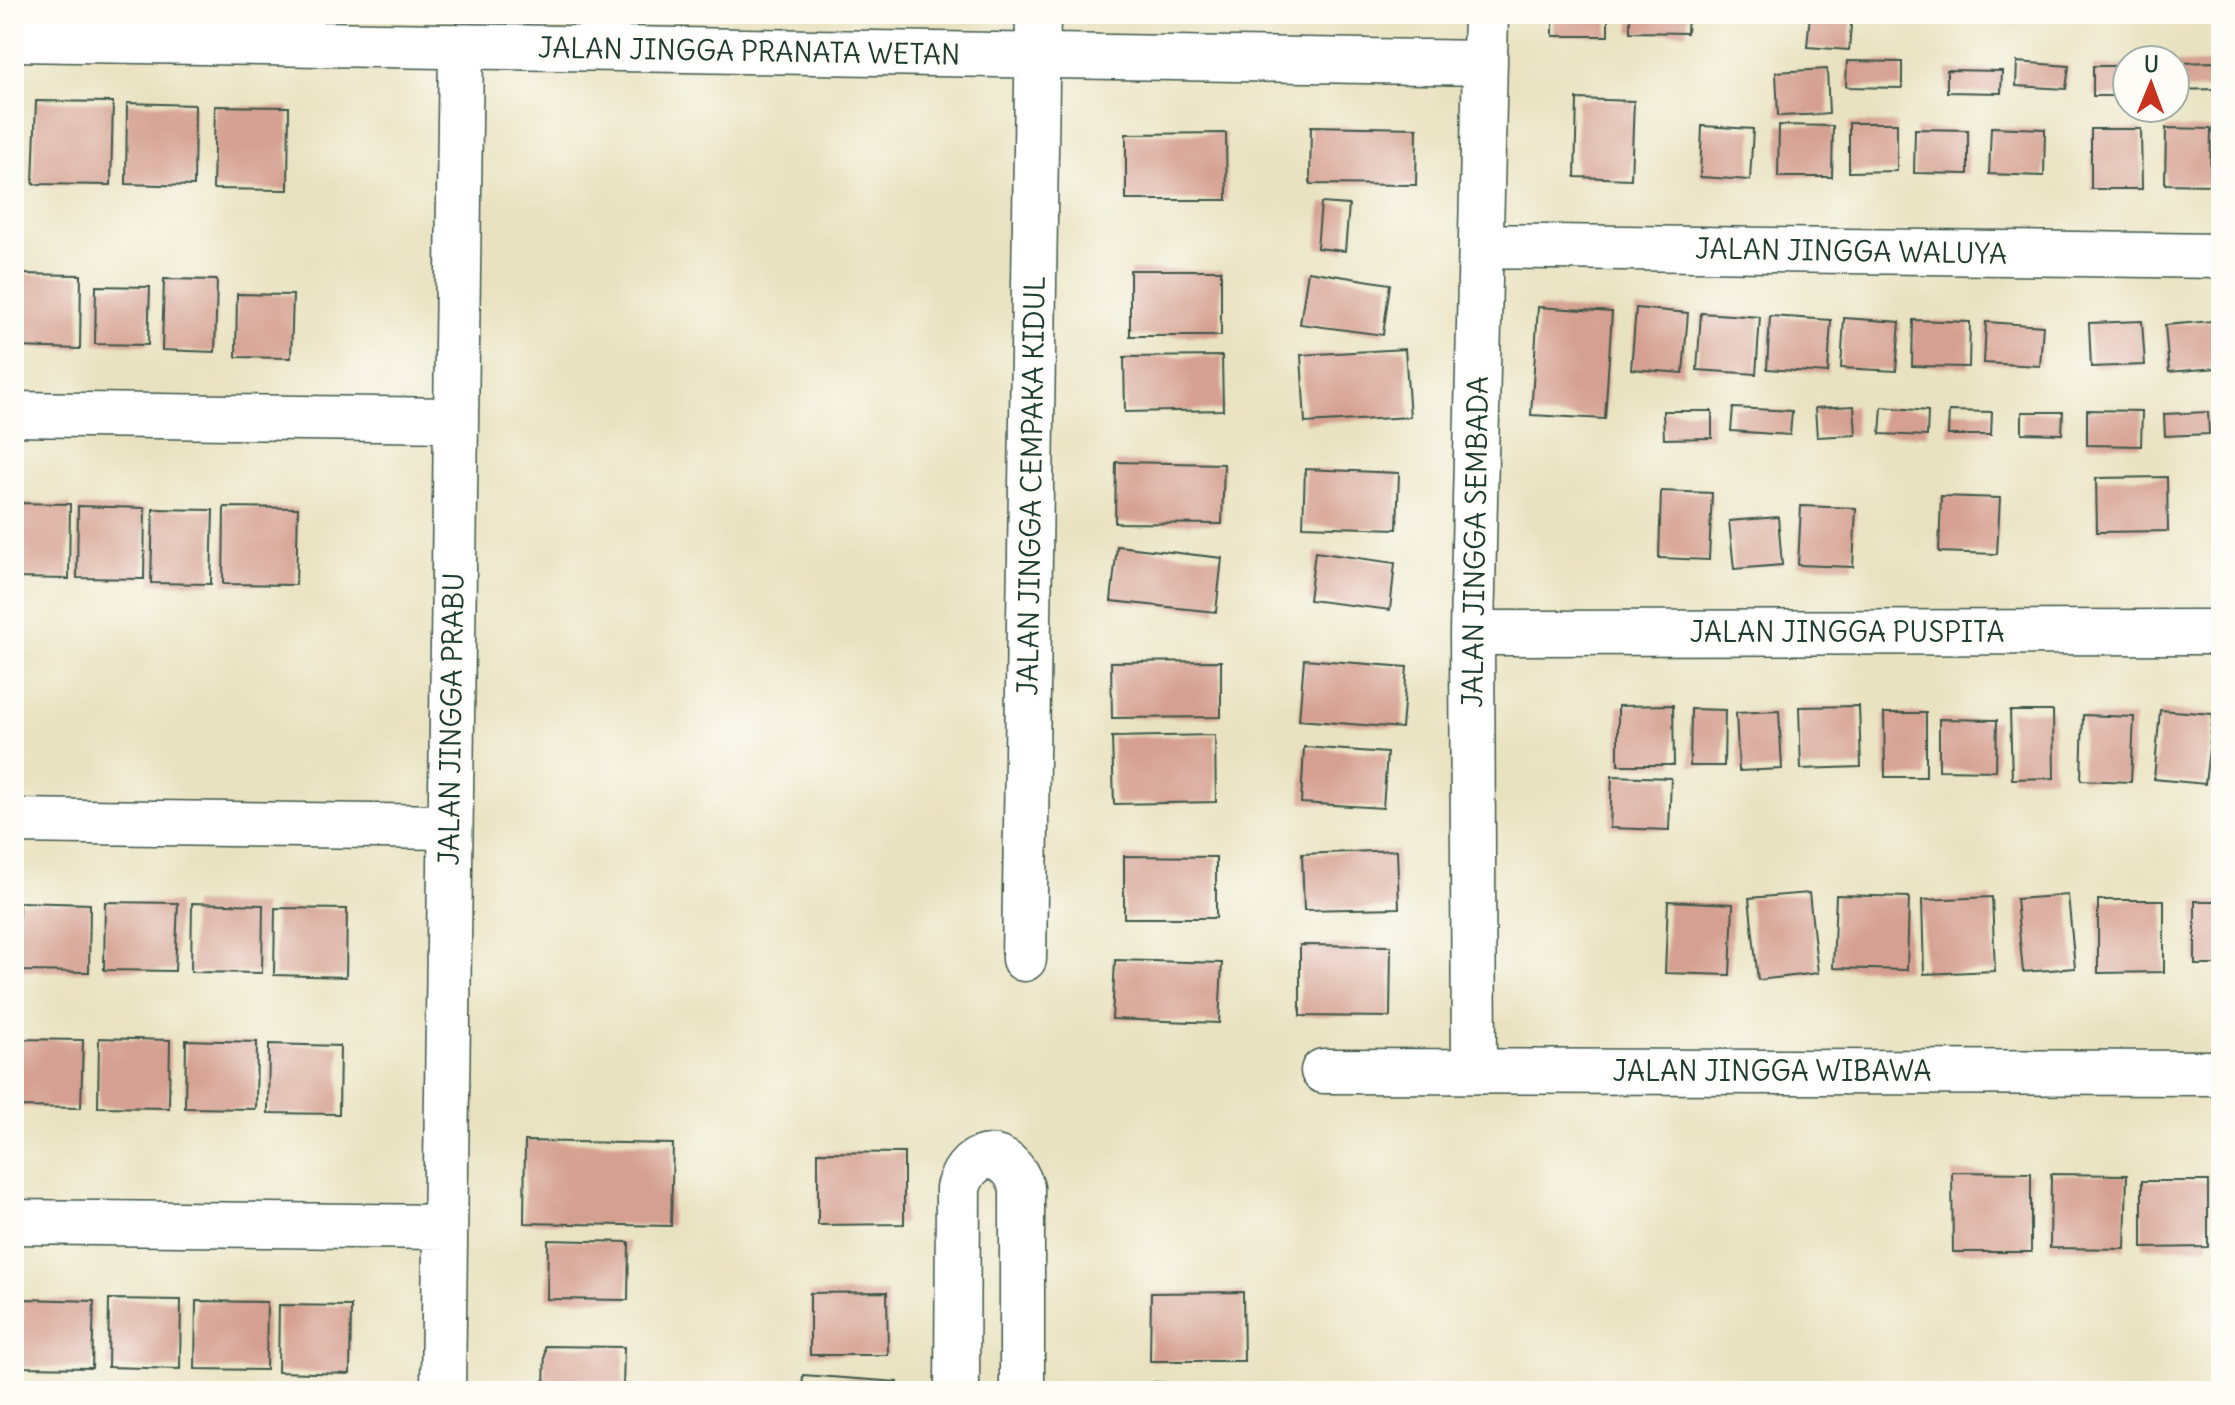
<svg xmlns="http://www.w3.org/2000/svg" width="2235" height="1405" font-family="Delius,sans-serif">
  <rect width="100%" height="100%" fill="#fdfcf7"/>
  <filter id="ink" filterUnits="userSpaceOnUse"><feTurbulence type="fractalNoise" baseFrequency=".0125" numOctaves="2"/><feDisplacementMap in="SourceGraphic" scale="16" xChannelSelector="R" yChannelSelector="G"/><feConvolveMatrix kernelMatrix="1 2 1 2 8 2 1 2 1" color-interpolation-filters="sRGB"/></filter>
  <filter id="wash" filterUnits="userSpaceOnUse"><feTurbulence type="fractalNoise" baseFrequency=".006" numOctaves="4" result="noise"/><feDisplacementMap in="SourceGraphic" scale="32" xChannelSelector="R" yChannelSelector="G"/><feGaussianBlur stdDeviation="1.8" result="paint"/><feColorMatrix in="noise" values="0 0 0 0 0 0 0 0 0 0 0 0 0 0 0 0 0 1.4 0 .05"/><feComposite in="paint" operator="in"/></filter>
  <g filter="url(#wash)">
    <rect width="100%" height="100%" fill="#e9e2c0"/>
    <g id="blocks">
      <path fill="#d5a091" d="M 1553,14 L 1608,14 L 1608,36 L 1553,36 Z
        M 1630,14 L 1688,14 L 1687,33 L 1630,32 Z
        M 1810,14 L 1852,14 L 1849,50 L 1807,47 Z
        M 1847,61 L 1902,62 L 1902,88 L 1846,87 Z
        M 2017,62 L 2069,66 L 2066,89 L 2016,86 Z
        M 2216,62 L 2217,89 L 2175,90 L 2175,63 Z
        M 2093,66 L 2127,66 L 2127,96 L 2093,96 Z
        M 1827,69 L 1829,114 L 1778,116 L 1776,72 Z
        M 1947,70 L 2002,71 L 2001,93 L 1947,92 Z
        M 14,99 L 21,99 L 20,179 L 14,179 Z
        M 1577,99 L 1634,101 L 1631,179 L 1575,177 Z
        M 36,101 L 113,102 L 111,185 L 33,184 Z
        M 127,103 L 195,105 L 194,186 L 126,184 Z
        M 215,106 L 289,107 L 288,190 L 213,189 Z
        M 1849,123 L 1897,123 L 1897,171 L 1849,172 Z
        M 1779,125 L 1833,126 L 1832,177 L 1778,177 Z
        M 1311,126 L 1417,128 L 1416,185 L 1310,184 Z
        M 1702,126 L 1753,129 L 1750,180 L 1700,177 Z
        M 1991,127 L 2045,129 L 2044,176 L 1989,174 Z
        M 2166,128 L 2211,129 L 2210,185 L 2165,184 Z
        M 1915,129 L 1968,130 L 1968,174 L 1914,173 Z
        M 2091,129 L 2141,129 L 2142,189 L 2091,189 Z
        M 1226,133 L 1227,200 L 1126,200 L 1126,134 Z
        M 1321,203 L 1349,205 L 1345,251 L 1317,248 Z
        M 1130,270 L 1221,270 L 1221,336 L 1130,336 Z
        M 1308,271 L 1390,284 L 1383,335 L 1300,324 Z
        M 18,274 L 81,275 L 80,349 L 17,347 Z
        M 164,279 L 217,280 L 215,352 L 162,350 Z
        M 96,286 L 150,287 L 148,345 L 95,344 Z
        M 237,294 L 293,295 L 291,358 L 236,357 Z
        M 1538,307 L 1612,312 L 1605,419 L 1531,415 Z
        M 1636,308 L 1688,313 L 1683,373 L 1631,369 Z
        M 1701,313 L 1760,317 L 1756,374 L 1697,370 Z
        M 1770,316 L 1831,320 L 1828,373 L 1767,369 Z
        M 1844,318 L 1900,322 L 1896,371 L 1841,368 Z
        M 1913,320 L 1970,322 L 1969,367 L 1912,366 Z
        M 2142,321 L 2145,365 L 2091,367 L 2089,323 Z
        M 2212,321 L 2217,368 L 2169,372 L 2165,325 Z
        M 1986,322 L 2043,326 L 2040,366 L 1984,363 Z
        M 1405,349 L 1410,417 L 1305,423 L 1301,355 Z
        M 1222,356 L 1223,410 L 1125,412 L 1124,357 Z
        M 1854,406 L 1856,435 L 1817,437 L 1815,408 Z
        M 1882,407 L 1928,411 L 1927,436 L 1880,434 Z
        M 1733,408 L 1792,411 L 1790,435 L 1731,431 Z
        M 2087,410 L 2142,411 L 2141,446 L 2087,445 Z
        M 1663,411 L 1712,411 L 1712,438 L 1664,439 Z
        M 1949,411 L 1992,412 L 1991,435 L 1948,435 Z
        M 2022,412 L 2063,412 L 2062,434 L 2022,433 Z
        M 2208,412 L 2209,434 L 2165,436 L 2164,414 Z
        M 1116,462 L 1224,464 L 1222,524 L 1115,523 Z
        M 1305,469 L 1399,473 L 1397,529 L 1303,526 Z
        M 2167,477 L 2168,531 L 2097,532 L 2096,478 Z
        M 1661,491 L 1712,493 L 1709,560 L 1659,558 Z
        M 1941,496 L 2000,498 L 1997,554 L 1939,552 Z
        M 14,503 L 70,504 L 69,579 L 14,578 Z
        M 78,506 L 145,508 L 144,579 L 77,578 Z
        M 1801,506 L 1856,508 L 1853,567 L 1798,565 Z
        M 224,507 L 298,508 L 296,585 L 223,584 Z
        M 153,509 L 213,510 L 211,584 L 151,583 Z
        M 1778,517 L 1782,565 L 1734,569 L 1729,521 Z
        M 1117,546 L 1222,558 L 1216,612 L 1111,601 Z
        M 1315,552 L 1395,563 L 1390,610 L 1309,600 Z
        M 1304,659 L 1407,667 L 1402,728 L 1299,720 Z
        M 1221,661 L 1221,717 L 1112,718 L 1111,662 Z
        M 1673,705 L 1674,765 L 1618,765 L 1618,706 Z
        M 1859,706 L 1861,767 L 1801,769 L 1799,707 Z
        M 1691,709 L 1725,710 L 1724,766 L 1690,766 Z
        M 2160,710 L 2213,714 L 2205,784 L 2154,779 Z
        M 1779,711 L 1782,769 L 1739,771 L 1736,713 Z
        M 2010,711 L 2053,711 L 2054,778 L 2012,779 Z
        M 1884,713 L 1926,713 L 1926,777 L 1885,777 Z
        M 2083,715 L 2134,717 L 2131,782 L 2081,780 Z
        M 1939,719 L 1997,720 L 1996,771 L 1939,770 Z
        M 1215,735 L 1216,802 L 1114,804 L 1112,737 Z
        M 1304,747 L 1387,753 L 1383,808 L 1301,803 Z
        M 1612,776 L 1671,778 L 1669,830 L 1610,828 Z
        M 1397,850 L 1399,908 L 1304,910 L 1302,854 Z
        M 1124,856 L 1216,857 L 1216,918 L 1124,918 Z
        M 1809,893 L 1818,973 L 1758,980 L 1749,898 Z
        M 1836,895 L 1909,897 L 1907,970 L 1833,968 Z
        M 2068,895 L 2075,968 L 2023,972 L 2016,899 Z
        M 1992,897 L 1995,971 L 1924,974 L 1922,900 Z
        M 2098,900 L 2164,900 L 2164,972 L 2098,973 Z
        M 1668,901 L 1733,904 L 1730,975 L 1665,973 Z
        M 2195,901 L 2221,901 L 2221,965 L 2195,965 Z
        M 19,902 L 90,904 L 89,972 L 18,971 Z
        M 105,902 L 178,903 L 175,971 L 104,970 Z
        M 192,903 L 263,905 L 262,973 L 191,972 Z
        M 275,908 L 347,909 L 346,977 L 274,975 Z
        M 1300,945 L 1391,946 L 1390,1017 L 1300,1016 Z
        M 1115,960 L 1222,963 L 1219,1023 L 1112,1019 Z
        M 99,1038 L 170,1040 L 169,1108 L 98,1107 Z
        M 14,1039 L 83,1040 L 81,1108 L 14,1107 Z
        M 186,1040 L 257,1042 L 256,1109 L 185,1108 Z
        M 269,1044 L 340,1046 L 339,1114 L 268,1113 Z
        M 525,1141 L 673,1144 L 671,1226 L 524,1223 Z
        M 818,1152 L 904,1153 L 904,1224 L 818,1225 Z
        M 1952,1172 L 2031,1173 L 2031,1252 L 1953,1252 Z
        M 2051,1174 L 2127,1175 L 2125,1249 L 2050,1248 Z
        M 2142,1181 L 2208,1181 L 2208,1247 L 2142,1248 Z
        M 548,1240 L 629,1242 L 628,1300 L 547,1299 Z
        M 887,1292 L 888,1355 L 810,1355 L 810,1293 Z
        M 1243,1292 L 1244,1361 L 1150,1361 L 1151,1293 Z
        M 23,1299 L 94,1301 L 92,1368 L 21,1367 Z
        M 109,1299 L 181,1300 L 180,1369 L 108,1367 Z
        M 196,1301 L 267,1302 L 266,1370 L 195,1369 Z
        M 279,1305 L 351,1306 L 350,1374 L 278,1372 Z
        M 545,1346 L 624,1347 L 623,1391 L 544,1391 Z
        M 803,1375 L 897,1382 L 897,1391 L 802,1391 Z
        M 1154,1382 L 1241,1389 L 1241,1391 L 1153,1391 Z"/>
    </g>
  </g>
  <g filter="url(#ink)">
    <use href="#blocks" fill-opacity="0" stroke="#3d5649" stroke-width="2"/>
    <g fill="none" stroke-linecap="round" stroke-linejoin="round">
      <g stroke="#3d5649" stroke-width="47">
        <path id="minor" d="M 14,39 L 1485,63
          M 1481,246 L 2221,256
          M 14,414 L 455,420
          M 1472,633 L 2221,632
          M 14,821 L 450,827
          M 1024,959 L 1038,14
          M 1474,1070 L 1472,633 L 1486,14
          M 1323,1071 L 2221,1073
          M 14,1222 L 445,1227
          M 443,1391 L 461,47
          M 957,1391 L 958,1188 C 970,1146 1010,1148 1022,1188 L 1022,1391"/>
      </g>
      <use href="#minor" stroke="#fff" stroke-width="44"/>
    </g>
  </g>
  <g text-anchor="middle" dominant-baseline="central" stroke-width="6" stroke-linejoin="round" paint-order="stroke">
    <g font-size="28" fill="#1f3d34" stroke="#fdfcf7">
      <text transform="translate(749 51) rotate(1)">JALAN JINGGA PRANATA WETAN</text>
      <text transform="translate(1851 251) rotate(1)">JALAN JINGGA WALUYA</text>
      <text transform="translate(1031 486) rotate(-89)">JALAN JINGGA CEMPAKA KIDUL</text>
      <text transform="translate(1475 542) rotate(-89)">JALAN JINGGA SEMBADA</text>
      <text x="1847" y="632">JALAN JINGGA PUSPITA</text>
      <text transform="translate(451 719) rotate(-89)">JALAN JINGGA PRABU</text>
      <text x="1772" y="1071">JALAN JINGGA WIBAWA</text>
    </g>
  </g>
  <rect width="2235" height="1405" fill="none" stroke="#fdfcf7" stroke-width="48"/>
  <g transform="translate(2151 84) rotate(1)"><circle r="38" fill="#fdfcf7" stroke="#a4b0a9" stroke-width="2"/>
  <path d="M0-6L14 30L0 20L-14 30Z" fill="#c8321e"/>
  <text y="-12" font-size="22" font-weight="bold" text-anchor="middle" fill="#1f3d34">U</text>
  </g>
</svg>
